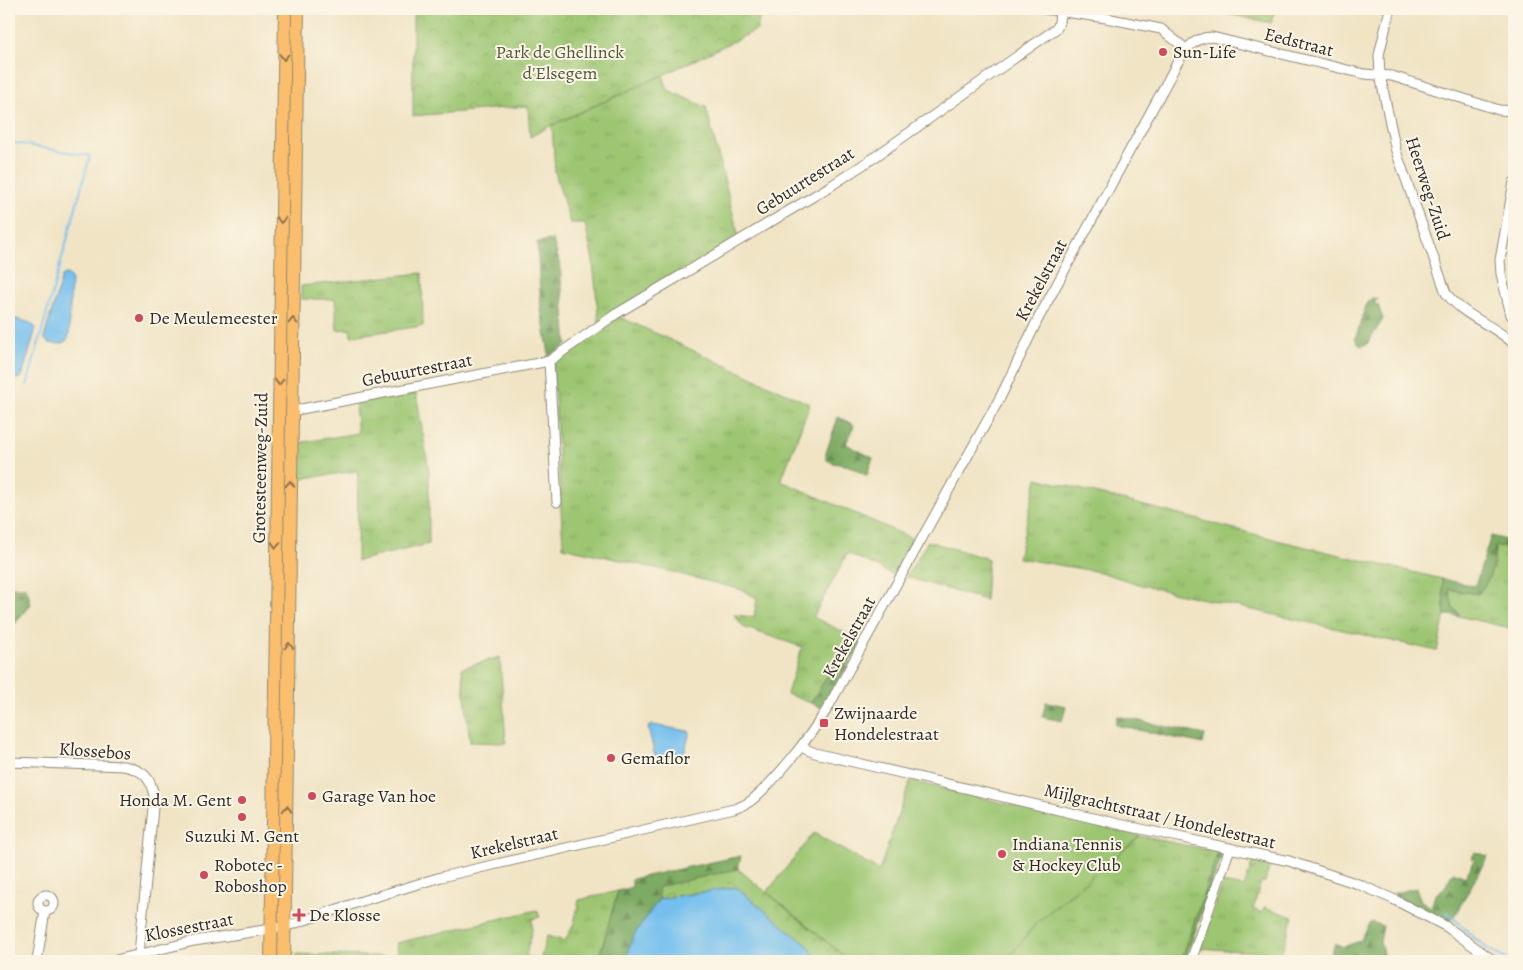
<svg xmlns="http://www.w3.org/2000/svg" width="1523" height="970" font-family="Alegreya,serif">
  <defs>
    <pattern id="grass-tufts" width="24" height="20" patternUnits="userSpaceOnUse" patternTransform="scale(1.25)"><rect width="24" height="20" fill="#9dc672"/><path d="M3 7l-1-3M5 7V3M7 7l1-3M15 17l-1-3M17 17v-4M19 17l1-3" fill="none" stroke="#87aa63"/></pattern>
    <pattern id="forest-firs" width="22" height="20" patternUnits="userSpaceOnUse" patternTransform="scale(1.25)"><rect width="22" height="20" fill="#7eab64"/><path d="M5 1l3.5 6h-7zM16 11l3.5 6h-7z" fill="#678b53"/></pattern>
    <pattern id="park-crowns" width="20" height="18" patternUnits="userSpaceOnUse" patternTransform="scale(1.25)"><rect width="20" height="18" fill="#9dc672"/><path d="M2 6a3 3 0 1 1 6 0M12 15a3 3 0 1 1 6 0" fill="none" stroke="#87aa63"/></pattern>
  </defs>
  <rect width="100%" height="100%" fill="#fcf5e5"/>
  <filter id="ink" filterUnits="userSpaceOnUse"><feTurbulence type="fractalNoise" baseFrequency=".02" numOctaves="2"/><feDisplacementMap in="SourceGraphic" scale="10" xChannelSelector="R" yChannelSelector="G"/><feConvolveMatrix kernelMatrix="1 2 1 2 8 2 1 2 1" color-interpolation-filters="sRGB"/></filter>
  <filter id="wash" filterUnits="userSpaceOnUse"><feTurbulence type="fractalNoise" baseFrequency=".0096" numOctaves="4" result="noise"/><feDisplacementMap in="SourceGraphic" scale="20" xChannelSelector="R" yChannelSelector="G"/><feGaussianBlur stdDeviation="1.12" result="paint"/><feColorMatrix in="noise" values="0 0 0 0 0 0 0 0 0 0 0 0 0 0 0 0 0 1.4 0 .05"/><feComposite in="paint" operator="in"/></filter>
  <g filter="url(#wash)">
    <rect width="100%" height="100%" fill="#f0e4c5"/>
    <path fill="url(#grass-tufts)" stroke="#64784e" d="M 1228,9 L 1275,9 L 1271,23 L 1226,14 Z
      M 663,75 L 668,90 L 706,107 L 739,238 L 599,323 L 593,261 L 585,223 L 570,223 L 555,172 L 552,125 Z
      M 422,273 L 423,326 L 351,336 L 350,329 L 337,330 L 335,299 L 301,299 L 301,286 Z
      M 618,316 L 810,404 L 781,481 L 916,540 L 896,576 L 848,553 L 813,617 L 851,636 L 811,703 L 787,694 L 802,647 L 743,627 L 734,615 L 754,617 L 757,598 L 742,590 L 668,571 L 563,547 L 553,361 Z
      M 416,392 L 429,471 L 429,544 L 357,561 L 358,471 L 297,479 L 298,443 L 358,433 L 355,404 Z
      M 1037,478 L 1285,542 L 1442,579 L 1445,615 L 1437,651 L 1145,586 L 1100,572 L 1018,558 Z
      M 928,541 L 988,559 L 985,600 L 906,577 Z
      M 1495,545 L 1514,550 L 1514,629 L 1458,616 L 1459,613 L 1453,609 L 1448,589 L 1478,594 L 1494,565 Z
      M 500,657 L 506,743 L 470,742 L 462,668 Z
      M 1140,836 L 1218,852 L 1181,961 L 1006,961 L 1037,922 Z
      M 1254,857 L 1271,861 L 1265,882 L 1261,882 L 1253,909 L 1262,913 L 1264,907 L 1293,917 L 1281,954 L 1200,948 L 1223,883 L 1244,887 Z
      M 618,891 L 598,961 L 297,961 L 297,954 L 397,957 L 396,943 L 537,910 L 540,917 L 532,919 L 532,930 L 526,956 L 540,960 L 547,936 L 565,941 L 574,924 L 579,900 Z"/>
    <path fill="url(#forest-firs)" stroke="#546b48" d="M 553,240 L 560,264 L 567,345 L 547,357 L 549,354 L 541,310 L 537,242 Z
      M 1372,298 L 1377,299 L 1374,304 L 1378,305 L 1383,319 L 1367,344 L 1362,346 L 1358,344 L 1355,338 C 1362,325 1361,308 1372,298 Z
      M 838,417 L 854,425 L 846,444 L 873,458 L 867,476 C 860,473 852,466 845,465 C 837,463 833,465 826,459 L 826,453 Z
      M 1491,536 L 1514,542 L 1514,550 L 1495,546 C 1492,567 1494,576 1478,594 L 1449,589 L 1453,609 L 1459,613 L 1458,616 L 1445,615 L 1442,579 L 1475,586 Z
      M 9,587 L 26,587 L 31,604 L 9,631 Z
      M 851,636 L 862,642 L 823,708 L 811,703 Z
      M 1046,702 L 1066,706 L 1062,721 L 1042,717 Z
      M 1117,716 L 1205,735 L 1203,744 L 1115,725 Z
      M 1218,852 L 1221,853 L 1222,856 L 1185,961 L 1181,961 Z
      M 1475,852 L 1488,856 L 1454,917 L 1448,922 L 1395,896 L 1394,893 L 1416,888 L 1421,901 L 1431,907 L 1435,895 L 1445,887 L 1453,872 L 1465,877 L 1475,860 L 1472,858 Z
      M 741,856 L 738,869 L 658,887 L 659,899 L 634,935 L 625,961 L 598,961 L 618,891 L 632,887 L 632,879 Z
      M 1371,922 L 1383,926 L 1380,942 L 1385,961 L 1328,961 L 1335,943 L 1343,947 L 1360,941 Z"/>
    <path fill="url(#park-crowns)" stroke="#64784e" d="M 413,9 L 761,9 L 757,30 L 663,75 L 552,125 L 530,137 L 528,106 L 413,116 Z
      M 738,869 L 850,961 L 817,961 L 809,947 L 736,887 L 659,899 L 658,887 Z"/>
    <path fill="#9dc672" stroke="#64784e" d="M 910,781 L 911,781 L 1140,836 L 1037,922 L 1006,961 L 850,961 L 767,892 L 814,833 L 879,871 Z"/>
    <path fill="#75bfee" stroke="#50758c" d="M 65,274 L 69,275 L 71,278 L 69,335 C 66,346 58,344 48,343 L 44,338 L 62,276 Z
      M 9,317 L 31,323 L 36,328 L 23,373 L 22,377 L 17,379 L 9,376 Z
      M 652,725 L 688,731 L 690,732 L 684,753 L 682,755 L 658,758 L 655,756 L 648,727 Z
      M 736,887 L 809,947 L 817,961 L 625,961 L 634,935 L 659,899 Z"/>
    <g fill="none" stroke-linecap="round" stroke-linejoin="round">
      <path stroke="#75bfee" stroke-width="2" d="M 9,142 L 90,156 L 27,385
        M 1447,912 C 1467,930 1486,954 1513,961"/>
    </g>
  </g>
  <g filter="url(#ink)">
    <g fill="none" stroke-linecap="round" stroke-linejoin="round">
      <g stroke="#8e8878" stroke-width="11">
        <path id="minor" d="M 1044,9 L 1106,18 L 1161,29 L 1186,49
          M 1390,9 L 1379,55 L 1380,75 L 1396,151 L 1446,293 C 1466,319 1492,323 1514,344
          M 1511,315 L 1501,274 L 1500,260 L 1514,182
          M 549,361 L 557,502
          M 291,411 L 549,361 L 616,314 L 829,187 L 872,159 L 1057,28 L 1059,23 L 1060,11
          M 801,747 L 815,753 L 1118,824 L 1289,861 L 1358,884 L 1393,899 L 1447,927 L 1494,961
          M 9,762 L 124,766 C 143,770 151,777 154,797 L 139,954
          M38 903a8 8 0 1 1 16 0a8 8 0 1 1-16 0Z
          M 37,961 L 45,911
          M 112,961 L 194,941 L 284,927 L 365,900 L 441,877 L 734,809 C 740,807 747,804 752,800 C 778,778 809,738 827,709 L 1001,396 L 1038,319 L 1167,82 C 1178,62 1187,37 1212,37 L 1364,74 L 1392,76 L 1499,110 L 1514,111
          M 1191,961 L 1230,848"/>
      </g>
      <g stroke="#8e8878" stroke-width="14">
        <path id="highway" d="M 271,961 L 285,9
          M 284,961 L 298,9"/>
      </g>
      <use href="#minor" stroke="#fff" stroke-width="9"/>
      <use href="#highway" stroke="#fabe6d" stroke-width="12"/>
    </g>
    <defs><path id="oneway-chevron" d="M-2-3.5L2.5 0L-2 3.5" fill="none" stroke-width="1.6" stroke-linecap="round" stroke-linejoin="round" transform="scale(1.25)"/></defs>
    <g stroke="#92744c">
      <use href="#oneway-chevron" transform="translate(284 57) rotate(91)"/>
      <use href="#oneway-chevron" transform="translate(281 220) rotate(91)"/>
      <use href="#oneway-chevron" transform="translate(293 321) rotate(-89)"/>
      <use href="#oneway-chevron" transform="translate(279 382) rotate(91)"/>
      <use href="#oneway-chevron" transform="translate(290 484) rotate(-89)"/>
      <use href="#oneway-chevron" transform="translate(276 545) rotate(91)"/>
      <use href="#oneway-chevron" transform="translate(289 646) rotate(-90)"/>
      <use href="#oneway-chevron" transform="translate(287 809) rotate(-89)"/>
    </g>
  </g>
  <g fill="#d1495b" stroke="#fcf5e5" stroke-width="2">
    <circle cx="1163" cy="52" r="5"/>
    <circle cx="139" cy="318" r="5"/>
    <rect x="819" y="718" width="10" height="10" rx="2.5"/>
    <circle cx="611" cy="758" r="5"/>
    <circle cx="312" cy="796" r="5"/>
    <circle cx="242" cy="800" r="5"/>
    <circle cx="242" cy="817" r="5"/>
    <circle cx="1002" cy="854" r="5"/>
    <circle cx="204" cy="875" r="5"/>
    <path d="M296.5 907.5h5v5h5v5h-5v5h-5v-5h-5v-5h5z"/>
  </g>
  <g text-anchor="middle" dominant-baseline="central" stroke-width="4" stroke-linejoin="round" paint-order="stroke">
    <g font-size="18" fill="#2b2b2b" stroke="#fcf5e5">
      <text transform="translate(1299 42) rotate(14)">Eedstraat</text>
      <text transform="translate(805 181) rotate(-32)">Gebuurtestraat</text>
      <text transform="translate(1428 188) rotate(72)">Heerweg-Zuid</text>
      <text transform="translate(1041 280) rotate(-62)">Krekelstraat</text>
      <text transform="translate(417 370) rotate(-11)">Gebuurtestraat</text>
      <text transform="translate(260 468) rotate(-89)">Grotesteenweg-Zuid</text>
      <text transform="translate(849 637) rotate(-61)">Krekelstraat</text>
      <text transform="translate(95 751) rotate(4)">Klossebos</text>
      <text transform="translate(1160 816) rotate(13)">Mijlgrachtstraat / Hondelestraat</text>
      <text transform="translate(514 843) rotate(-13)">Krekelstraat</text>
      <text transform="translate(189 927) rotate(-11)">Klossestraat</text>
    </g>
    <g font-size="18" fill="#4d5a40" stroke="#fcf5e5">
      <text x="560" y="52">Park de Ghellinck<tspan x="560" dy="21">d'Elsegem</tspan></text>
    </g>
    <g font-size="18" fill="#2b2b2b" stroke="#fcf5e5" text-anchor="start">
      <text x="1173" y="52">Sun-Life</text>
      <text x="149" y="318">De Meulemeester</text>
      <text x="834" y="713">Zwijnaarde<tspan x="834" dy="21">Hondelestraat</tspan></text>
      <text x="621" y="758">Gemaflor</text>
      <text x="322" y="796">Garage Van hoe</text>
      <text x="232" y="800" text-anchor="end">Honda M. Gent</text>
      <text x="242" y="836" text-anchor="middle">Suzuki M. Gent</text>
      <text x="1012" y="844">Indiana Tennis<tspan x="1012" dy="21">&amp; Hockey Club</tspan></text>
      <text x="214" y="865">Robotec -<tspan x="214" dy="21">Roboshop</tspan></text>
      <text x="309" y="915">De Klosse</text>
    </g>
  </g>
  <rect width="1523" height="970" fill="none" stroke="#fcf5e5" stroke-width="30"/>
</svg>
